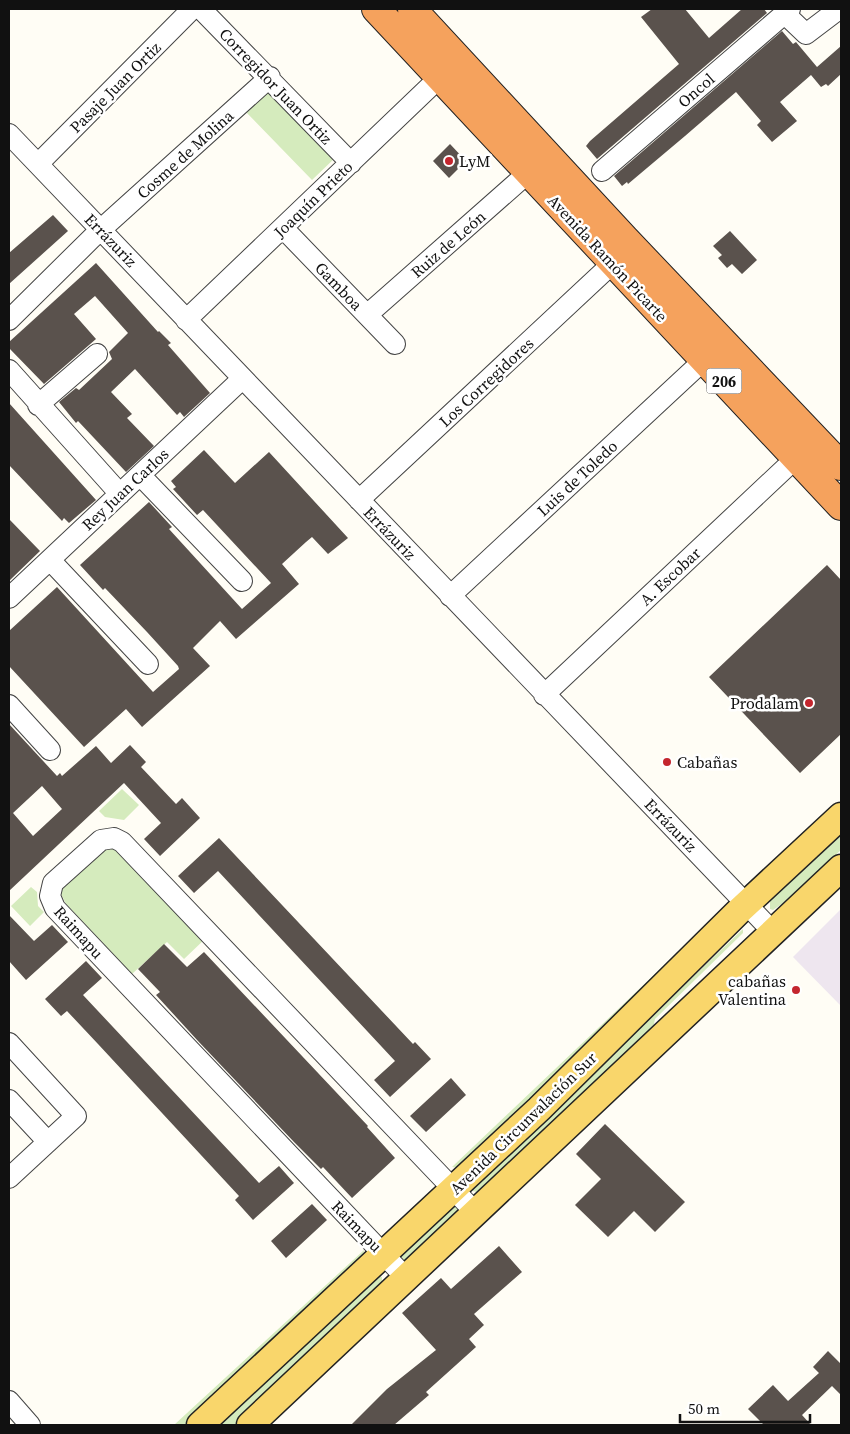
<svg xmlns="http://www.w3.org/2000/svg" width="850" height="1434" font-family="'Source Serif 4',serif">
  <rect width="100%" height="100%" fill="#fffdf5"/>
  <path fill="#eee6ef" d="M 841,909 L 841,1006 L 793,957 Z"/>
  <path fill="#d5ebbd" d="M 272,85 L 337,156 L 312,180 L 244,110 Z
    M 122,789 L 139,805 L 124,820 L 105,817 L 99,811 Z
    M 841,835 L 841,850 L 783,903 L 773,910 L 770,909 L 770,901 Z
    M 107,844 L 119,846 L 206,938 L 184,959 L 167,942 L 132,974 L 66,904 L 61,894 L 63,885 Z
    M 31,887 L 37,892 L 38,906 L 44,912 L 30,926 L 11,906 Z
    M 724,913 L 459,1168 L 452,1167 L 696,935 Z
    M 743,929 L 743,933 L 655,1019 L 653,1029 L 480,1193 L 473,1191 L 472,1187 Z
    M 457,1202 L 459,1210 L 406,1262 L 399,1259 L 399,1251 Z
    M 364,1250 L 363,1261 L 186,1425 L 174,1425 Z
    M 377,1275 L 382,1277 L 382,1283 L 236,1425 L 215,1425 Z"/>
  <path fill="#5a524d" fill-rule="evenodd" d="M 652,9 L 685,9 L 709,38 L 742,9 L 764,9 L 767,13 L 597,159 L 586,146 L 590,141 L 679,64 L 641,17 Z
    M 782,31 L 793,44 L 796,42 L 817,67 L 841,46 L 841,74 L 828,86 L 826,84 L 821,87 L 811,75 L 780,102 L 797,121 L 772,142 L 757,125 L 761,121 L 736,92 L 685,136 L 628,184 L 627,182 L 622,186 L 614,176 Z
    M 450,144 L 466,161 L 449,178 L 433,161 Z
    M 53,215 L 68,231 L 9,284 L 9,253 Z
    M 730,231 L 757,260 L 742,274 L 732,264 L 727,268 L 718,258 L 722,255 L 713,246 Z
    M 96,263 L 158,332 L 159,331 L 171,343 L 168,345 L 210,393 L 184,417 L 180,412 L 177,415 L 135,369 L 111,392 L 132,414 L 127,418 L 154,446 L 126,472 L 78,421 L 76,423 L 59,402 L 76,388 L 79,390 L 112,359 L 109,352 L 128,333 L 95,296 L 74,314 L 96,339 L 44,384 L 9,348 L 9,342 Z
    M 9,403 L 96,500 L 69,523 L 64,518 L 62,521 L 9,465 Z
    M 204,450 L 235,483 L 269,452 L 348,538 L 328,554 L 312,537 L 306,542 L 282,564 L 299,584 L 236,639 L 220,621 L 193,648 L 210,666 L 142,727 L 126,709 L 84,747 L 9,666 L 9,631 L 57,587 L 153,692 L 179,669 L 178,666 L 147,632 L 105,588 L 103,590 L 80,565 L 149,502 L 172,527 L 169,529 L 242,609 L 271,583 L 203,510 L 197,515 L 173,489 L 176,487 L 171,481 Z
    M 9,519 L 40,551 L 9,581 Z
    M 827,565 L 841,580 L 841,734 L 800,773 L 709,677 Z
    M 9,724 L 57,776 L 60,773 L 62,776 L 96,746 L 111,763 L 130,745 L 146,762 L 141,767 L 176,804 L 182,798 L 200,818 L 160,856 L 144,839 L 161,823 L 124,783 L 9,891 ZM 42,786 L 62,809 L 33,836 L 13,813 Z
    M 219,838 L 413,1044 L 415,1042 L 431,1059 L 390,1097 L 374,1080 L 395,1061 L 218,871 L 194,893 L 178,876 Z
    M 9,915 L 34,941 L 52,925 L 68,942 L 26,980 L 9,961 Z
    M 164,944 L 187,967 L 204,952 L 368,1126 L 367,1127 L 395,1158 L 352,1198 L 323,1167 L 321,1169 L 294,1142 L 198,1041 L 156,995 L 160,992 L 138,969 Z
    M 86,961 L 102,978 L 83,995 L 246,1169 L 259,1183 L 279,1166 L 294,1183 L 253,1220 L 235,1200 L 239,1196 L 98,1044 L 67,1011 L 61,1016 L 45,999 Z
    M 451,1078 L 466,1095 L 426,1132 L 410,1116 Z
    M 605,1124 L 685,1202 L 655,1232 L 634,1211 L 608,1237 L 575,1205 L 601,1179 L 576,1154 Z
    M 312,1204 L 327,1220 L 286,1258 L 271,1241 Z
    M 499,1246 L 522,1272 L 474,1314 L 484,1325 L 469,1339 L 476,1347 L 426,1392 L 429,1395 L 394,1425 L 351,1425 L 387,1389 L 436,1350 L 402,1313 L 441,1278 L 451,1289 Z
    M 828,1351 L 841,1364 L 841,1395 L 832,1386 L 802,1415 L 811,1425 L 764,1425 L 748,1409 L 773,1385 L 788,1401 L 819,1373 L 813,1367 Z"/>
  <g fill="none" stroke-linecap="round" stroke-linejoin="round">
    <g stroke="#444" stroke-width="22">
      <path id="minor" d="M 201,9 L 351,163
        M 785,14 L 806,34 L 839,9
        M 9,134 L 773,932
        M 38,164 L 192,9
        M 602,171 L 790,9
        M 283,228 L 395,344
        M 367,315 L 529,172
        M 9,320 L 97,233 L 270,77
        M 186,320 L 440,77
        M 9,370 L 120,494
        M 38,405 L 97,354
        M 140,475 L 242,581
        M 359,500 L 613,263
        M 50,560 L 148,664
        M 450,596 L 704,360
        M 9,598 L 242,379
        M 544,695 L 796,458
        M 9,705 L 50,750
        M 9,1043 L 76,1116 L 9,1178
        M 9,1100 L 48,1142
        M 407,1279 L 55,908 L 50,896 L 53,883 L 101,840 L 114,838 L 122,842 L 475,1212
        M 9,1401 L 30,1425"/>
    </g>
    <g stroke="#222" stroke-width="29">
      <path id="major" d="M 200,1425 L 539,1109 L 740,910 L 841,816
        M 250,1425 L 841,868"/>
    </g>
    <g stroke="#222" stroke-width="30">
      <path id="highway" d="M 376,9 L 841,506
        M 412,9 L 625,239 L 841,466"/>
    </g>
    <use href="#minor" stroke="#fff" stroke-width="20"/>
    <use href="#major" stroke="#f9d66b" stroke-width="26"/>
    <use href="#highway" stroke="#f5a25d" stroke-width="28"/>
  </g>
  <g fill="#c4262e" stroke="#fff" stroke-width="2">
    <circle cx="449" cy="161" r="5"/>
    <circle cx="809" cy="703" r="5"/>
    <circle cx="667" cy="762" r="5"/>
    <circle cx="796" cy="990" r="5"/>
  </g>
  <g text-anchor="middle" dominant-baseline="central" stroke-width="5" stroke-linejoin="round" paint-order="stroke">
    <rect fill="#fff" stroke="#585858" stroke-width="1" x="706.5" y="368.5" width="35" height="25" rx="4"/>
    <g font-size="15" font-weight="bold" fill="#111">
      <text x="724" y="381">206</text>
    </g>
    <g font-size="16" fill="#111" stroke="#fff">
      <text transform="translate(276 86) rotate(46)">Corregidor Juan Ortiz</text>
      <text transform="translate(115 87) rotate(-45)">Pasaje Juan Ortiz</text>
      <text transform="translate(696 90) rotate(-41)">Oncol</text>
      <text transform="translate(185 154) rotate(-42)">Cosme de Molina</text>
      <text transform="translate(313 199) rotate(-44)">Joaquín Prieto</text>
      <text transform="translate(111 240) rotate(46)">Errázuriz</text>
      <text transform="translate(448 244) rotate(-41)">Ruiz de León</text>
      <text transform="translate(608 258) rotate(47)">Avenida Ramón Picarte</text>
      <text transform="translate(339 286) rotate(46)">Gamboa</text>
      <text transform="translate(486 382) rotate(-43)">Los Corregidores</text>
      <text transform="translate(577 478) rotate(-43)">Luis de Toledo</text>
      <text transform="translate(125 489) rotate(-43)">Rey Juan Carlos</text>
      <text transform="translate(390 533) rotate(46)">Errázuriz</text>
      <text transform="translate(670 576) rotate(-43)">A. Escobar</text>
      <text transform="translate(671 825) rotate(46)">Errázuriz</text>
      <text transform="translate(79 932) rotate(48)">Raimapu</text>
      <text transform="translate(523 1123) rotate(-44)">Avenida Circunvalación Sur</text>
      <text transform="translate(357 1226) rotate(46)">Raimapu</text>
    </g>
    <g font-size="16" fill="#111" stroke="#fff" text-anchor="start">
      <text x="459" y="161">LyM</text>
      <text x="799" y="703" text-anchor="end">Prodalam</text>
      <text x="677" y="762">Cabañas</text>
      <text x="786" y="981" text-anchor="end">cabañas<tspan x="786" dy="18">Valentina</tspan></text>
    </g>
  </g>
  <rect width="850" height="1434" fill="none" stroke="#111111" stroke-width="20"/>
  <path d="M680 1414v8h130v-8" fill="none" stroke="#111111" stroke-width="2.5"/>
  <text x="688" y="1414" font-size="15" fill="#111111" stroke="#ffffff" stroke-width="4" paint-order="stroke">50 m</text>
</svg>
